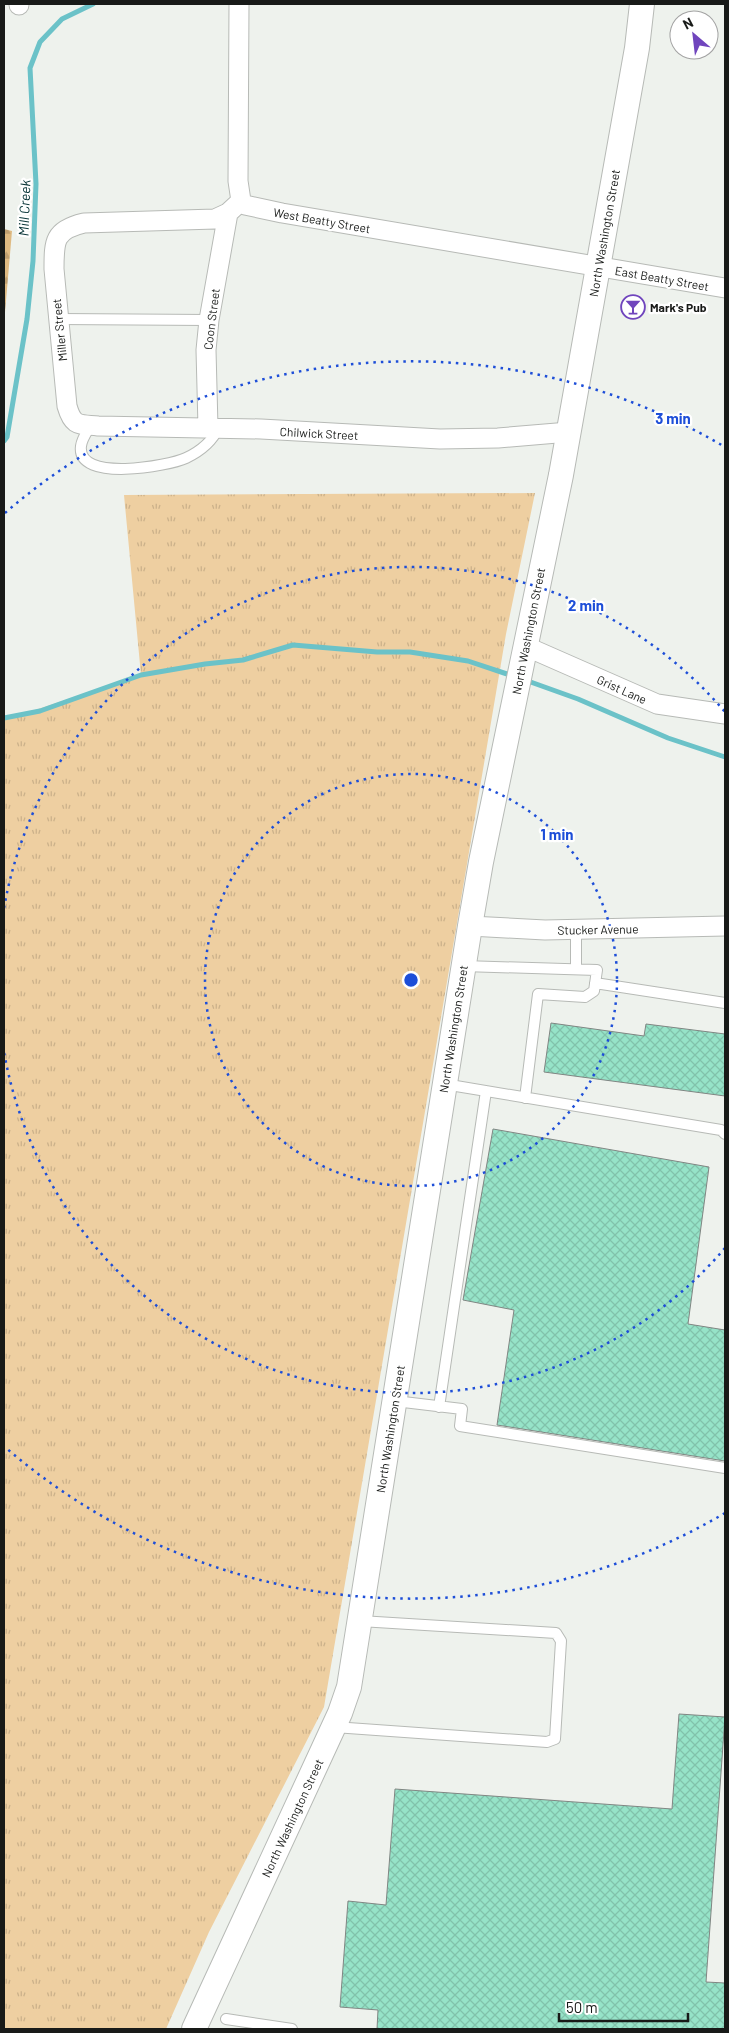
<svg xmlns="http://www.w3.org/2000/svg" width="729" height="2033" font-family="Barlow,sans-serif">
  <defs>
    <pattern id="grass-tufts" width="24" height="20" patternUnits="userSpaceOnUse" patternTransform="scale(1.25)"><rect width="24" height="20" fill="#eecfa1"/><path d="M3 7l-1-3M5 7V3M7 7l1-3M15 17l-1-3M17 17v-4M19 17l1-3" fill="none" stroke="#cbb18a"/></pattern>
    <pattern id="forest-firs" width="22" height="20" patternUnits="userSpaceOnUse" patternTransform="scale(1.25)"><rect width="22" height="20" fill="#dfba82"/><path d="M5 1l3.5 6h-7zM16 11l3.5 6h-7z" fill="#bf9f70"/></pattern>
    <pattern id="building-cross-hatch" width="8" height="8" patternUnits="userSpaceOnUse" patternTransform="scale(1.25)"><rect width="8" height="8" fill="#96e3c8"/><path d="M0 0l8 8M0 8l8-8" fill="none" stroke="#81c2ab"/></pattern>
  </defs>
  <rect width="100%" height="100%" fill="#eef2ed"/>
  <path fill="url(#grass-tufts)" d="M 535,493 L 506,634 L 324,1707 L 209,1932 L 166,2029 L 4,2029 L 4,718 L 11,718 L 141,675 L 124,495 Z"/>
  <path fill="url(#forest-firs)" d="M 4,229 L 12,231 L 4,324 Z"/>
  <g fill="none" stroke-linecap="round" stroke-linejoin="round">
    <path stroke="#6bc2c8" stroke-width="5" d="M 4,441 L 7,437 L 27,319 L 33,261 L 36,184 L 30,68 L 40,42 L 62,19 L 93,4
      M 525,680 L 578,699 L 668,738 L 725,757
      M 4,718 L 40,711 L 141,675 L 205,664 L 243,660 L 293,645 L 377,652 L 410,652 L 468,661 L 513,676"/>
  </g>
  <path fill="url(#building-cross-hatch)" stroke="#808683" d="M 551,1023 L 644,1036 L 646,1024 L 725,1034 L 725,1096 L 544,1072 Z
    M 493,1129 L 709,1167 L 688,1324 L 725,1330 L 725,1461 L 497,1425 L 514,1310 L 463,1300 Z
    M 679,1714 L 725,1717 L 706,1982 L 725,1983 L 725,2029 L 377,2029 L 378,2010 L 340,2007 L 348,1901 L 386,1905 L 395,1789 L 672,1809 Z"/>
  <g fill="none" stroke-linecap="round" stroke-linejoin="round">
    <g stroke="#b7bab6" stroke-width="12">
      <path id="service" d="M 58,319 L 209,320
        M 91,425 C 87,432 82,438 81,446 C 76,483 169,466 186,458 C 201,451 212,442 219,427
        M 463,966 L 597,970 L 594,991 L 585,997 L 538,994 L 525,1098
        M 576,969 L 576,929
        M 595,983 L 725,1003
        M 444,1084 L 721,1130 L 725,1134
        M 395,1401 L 462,1409 L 460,1426 L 725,1468
        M 439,1407 L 486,1091
        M 334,1727 L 547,1742 L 555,1739 L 561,1641 L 556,1633 L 360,1621
        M 226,2019 L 292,2029"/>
    </g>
    <g stroke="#b7bab6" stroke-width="21">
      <path id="minor" d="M 19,4 L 19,5
        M 239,4 L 238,181 L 241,201
        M 241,201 L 228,213 L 215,219 L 84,223 C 54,230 54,241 54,269 L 67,406 C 73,427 79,424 98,426 L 261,429 L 440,439 L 498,438 L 569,432
        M 241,201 L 245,205 L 282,213 L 725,288
        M 208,427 L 206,350 L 209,320 L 228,213
        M 525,646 L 657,704 L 725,714
        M 470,926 L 545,930 L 725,926"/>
    </g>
    <g stroke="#b7bab6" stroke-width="26">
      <path id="tertiary" d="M 194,2029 L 340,1713 L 349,1687 L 470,926 L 481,862 L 561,475 L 637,48 L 642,4"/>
    </g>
    <use href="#service" stroke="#fff" stroke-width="10"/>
    <use href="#minor" stroke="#fff" stroke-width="19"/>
    <use href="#tertiary" stroke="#fff" stroke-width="24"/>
  </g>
  <g fill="none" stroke="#1d4ed8" stroke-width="2.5" stroke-dasharray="2.5 5">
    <circle cx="411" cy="980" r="206"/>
    <path d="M725 1248A413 413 0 0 1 4 1052M4 908A413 413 0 0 1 725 712"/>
    <path d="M725 1513A619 619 0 0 1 5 1447M5 513A619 619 0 0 1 725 447"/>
  </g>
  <defs>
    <g id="bar-ring" transform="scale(1.25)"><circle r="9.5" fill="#fff" stroke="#7045bd" stroke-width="1.5"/><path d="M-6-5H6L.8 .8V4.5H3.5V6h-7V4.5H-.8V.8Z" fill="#7045bd"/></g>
  </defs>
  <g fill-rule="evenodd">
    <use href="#bar-ring" x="633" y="307"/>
  </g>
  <g text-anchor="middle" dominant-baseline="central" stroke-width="4.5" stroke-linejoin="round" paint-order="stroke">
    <g font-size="12" fill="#181a18" stroke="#fff">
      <text transform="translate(322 220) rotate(10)">West Beatty Street</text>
      <text transform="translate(604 233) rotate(-80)">North Washington Street</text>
      <text transform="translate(662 278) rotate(10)">East Beatty Street</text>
      <text transform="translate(211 319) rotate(-83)">Coon Street</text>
      <text transform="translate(59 330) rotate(-96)">Miller Street</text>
      <text transform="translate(319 433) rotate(3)">Chilwick Street</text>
      <text transform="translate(528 631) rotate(-79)">North Washington Street</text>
      <text transform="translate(622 689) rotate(24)">Grist Lane</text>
      <text transform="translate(598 929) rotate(-1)">Stucker Avenue</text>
      <text transform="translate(453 1029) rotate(-81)">North Washington Street</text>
      <text transform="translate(390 1429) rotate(-81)">North Washington Street</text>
      <text transform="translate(292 1818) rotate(-65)">North Washington Street</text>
    </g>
    <g font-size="12" font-weight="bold" fill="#181a18" stroke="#fff" text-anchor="start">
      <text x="650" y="307">Mark's Pub</text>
    </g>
    <g font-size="14" font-style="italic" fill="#053235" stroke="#fff">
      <text transform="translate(24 208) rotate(-88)">Mill Creek</text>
    </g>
  </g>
  <circle cx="411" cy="980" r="8" fill="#1d4ed8" stroke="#fff" stroke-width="2.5"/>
  <g font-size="15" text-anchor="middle" font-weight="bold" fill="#1d4ed8" stroke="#fff" stroke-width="4.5" stroke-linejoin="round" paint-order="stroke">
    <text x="673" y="424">3 min</text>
    <text x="586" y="611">2 min</text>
    <text x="557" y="840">1 min</text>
  </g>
  <rect width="729" height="2033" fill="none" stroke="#181a18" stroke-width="10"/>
  <g transform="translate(694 35) rotate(332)"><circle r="24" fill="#ffffff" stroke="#a3a3a3"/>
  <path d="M0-4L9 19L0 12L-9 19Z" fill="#7045bd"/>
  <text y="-8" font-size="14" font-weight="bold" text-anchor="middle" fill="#181a18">N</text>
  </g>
  <path d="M559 2013v8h129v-8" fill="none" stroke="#181a18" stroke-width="2.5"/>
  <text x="566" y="2013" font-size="15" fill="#181a18" stroke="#ffffff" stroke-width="4" paint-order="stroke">50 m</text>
</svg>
